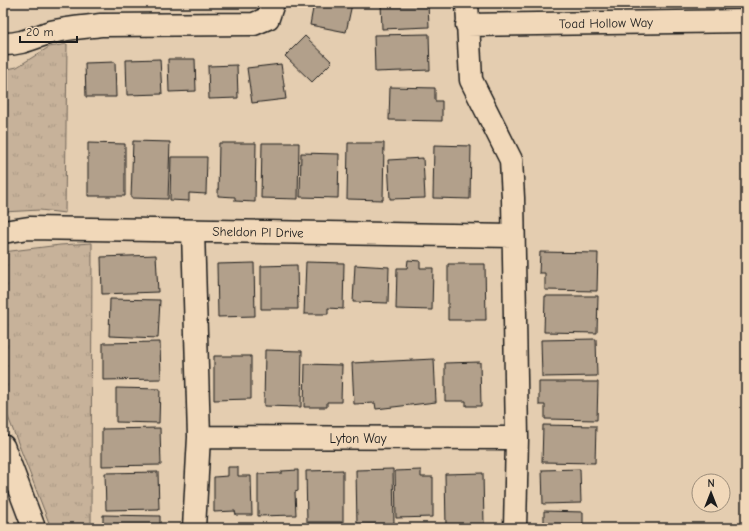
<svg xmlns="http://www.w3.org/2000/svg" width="749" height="531" font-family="'Comic Neue',sans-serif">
  <defs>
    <pattern id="grass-tufts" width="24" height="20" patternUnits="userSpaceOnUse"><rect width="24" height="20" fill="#c7b29a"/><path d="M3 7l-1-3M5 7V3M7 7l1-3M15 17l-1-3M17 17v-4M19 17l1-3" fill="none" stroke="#aa9884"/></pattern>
  </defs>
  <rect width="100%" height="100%" fill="#e4cdb0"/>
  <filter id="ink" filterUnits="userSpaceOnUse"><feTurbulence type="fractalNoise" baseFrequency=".025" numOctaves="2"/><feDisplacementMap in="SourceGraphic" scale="8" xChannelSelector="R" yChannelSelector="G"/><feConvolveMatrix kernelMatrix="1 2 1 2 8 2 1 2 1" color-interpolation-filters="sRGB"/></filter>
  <g filter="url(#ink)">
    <path fill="url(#grass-tufts)" stroke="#72675b" d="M 67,44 L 65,213 L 40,210 L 3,212 L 3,70 L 17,67 L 49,47 Z
      M 92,243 L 91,528 L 51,528 L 3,404 L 3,252 L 60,245 Z"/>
    <path fill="#b2a08b" stroke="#1c1c1c" d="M 3,3 L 16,3 L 3,7 Z
      M 314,3 L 352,4 L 346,32 L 310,25 Z
      M 381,3 L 428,3 L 429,27 L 382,29 Z
      M 429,34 L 430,70 L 375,72 L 374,35 Z
      M 305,36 L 332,62 L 312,82 L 285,56 Z
      M 160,59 L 162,94 L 127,95 L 126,60 Z
      M 168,59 L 195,59 L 196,91 L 169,92 Z
      M 115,62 L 116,97 L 86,97 L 85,63 Z
      M 281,64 L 286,99 L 252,103 L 247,68 Z
      M 237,65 L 238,98 L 209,99 L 208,66 Z
      M 390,87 L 435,88 L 435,101 L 442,101 L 442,121 L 389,120 Z
      M 133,141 L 170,142 L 168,199 L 131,198 Z
      M 88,143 L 125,144 L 125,196 L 88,196 Z
      M 219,143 L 256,143 L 255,202 L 235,201 L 235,197 L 218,196 Z
      M 262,143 L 299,143 L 298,199 L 261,198 Z
      M 348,143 L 384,143 L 383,200 L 347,199 Z
      M 434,145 L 471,146 L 470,199 L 433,198 Z
      M 301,153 L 339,154 L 338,198 L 300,197 Z
      M 171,157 L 207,157 L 206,194 L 189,193 L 189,201 L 170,200 Z
      M 423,158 L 425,198 L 390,199 L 388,160 Z
      M 540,252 L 598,253 L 597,291 L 545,290 L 545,273 L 539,273 Z
      M 156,255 L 158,292 L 102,294 L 101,257 Z
      M 408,260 L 420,261 L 420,268 L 433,268 L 432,310 L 396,309 L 397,268 L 407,268 Z
      M 306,262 L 344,263 L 343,309 L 328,308 L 328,314 L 304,314 Z
      M 254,263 L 255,316 L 218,317 L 217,264 Z
      M 448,264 L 485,264 L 486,320 L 448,320 Z
      M 297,265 L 298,309 L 261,309 L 261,266 Z
      M 355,265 L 389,267 L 388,303 L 353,302 Z
      M 545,296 L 598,296 L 597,333 L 544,332 Z
      M 110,299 L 160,300 L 158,338 L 109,336 Z
      M 596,339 L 597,376 L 542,377 L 541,340 Z
      M 160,342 L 161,379 L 103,380 L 103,343 Z
      M 265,350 L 302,351 L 301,407 L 264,406 Z
      M 214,356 L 251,356 L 251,399 L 214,400 Z
      M 434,359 L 436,402 L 376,409 L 375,403 L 354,404 L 352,363 Z
      M 480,362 L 481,406 L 466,406 L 466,401 L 445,401 L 445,363 Z
      M 305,364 L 342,365 L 341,402 L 327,402 L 327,407 L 304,407 Z
      M 539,382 L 598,382 L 597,420 L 545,419 L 545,405 L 539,405 Z
      M 116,388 L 160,389 L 159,423 L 116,422 Z
      M 543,425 L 596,426 L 595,463 L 542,462 Z
      M 160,428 L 161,465 L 102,466 L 102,429 Z
      M 228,467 L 238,467 L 238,476 L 251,476 L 252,515 L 236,515 L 235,511 L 214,512 L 214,477 L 228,476 Z
      M 393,469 L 394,524 L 357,525 L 356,470 Z
      M 580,469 L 581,503 L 543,504 L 542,470 Z
      M 298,470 L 298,491 L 295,492 L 296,515 L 258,516 L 258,474 L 282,473 L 282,471 Z
      M 343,470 L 343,522 L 307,522 L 306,471 Z
      M 421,470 L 421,477 L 433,477 L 433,517 L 396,518 L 395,471 Z
      M 158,472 L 159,509 L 106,510 L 105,473 Z
      M 483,473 L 484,525 L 446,526 L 445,474 Z
      M 544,511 L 583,512 L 583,528 L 544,528 Z
      M 103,515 L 160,516 L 160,528 L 103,528 Z"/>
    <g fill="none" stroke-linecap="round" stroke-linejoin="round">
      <g stroke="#1c1c1c" stroke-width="25">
        <path id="minor" d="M 467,3 L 471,80 L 511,160 L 513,198 L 517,438 L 515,528
          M 467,25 L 746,21
          M 3,44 C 20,45 35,37 51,32 C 68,28 85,27 101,25 L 254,24 L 268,18 L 273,3
          M 193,231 L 199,437 L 194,528
          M 3,232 L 29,228 L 513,236
          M 199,437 L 517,438
          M 3,446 L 34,528"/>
      </g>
      <use href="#minor" stroke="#f1d8b9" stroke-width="22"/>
    </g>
  </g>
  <g text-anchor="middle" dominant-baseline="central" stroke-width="4" stroke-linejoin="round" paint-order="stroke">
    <g font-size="13" fill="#1c1c1c" stroke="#f1d8b9">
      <text transform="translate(606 23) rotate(-1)">Toad Hollow Way</text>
      <text transform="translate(258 232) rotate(1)">Sheldon Pl Drive</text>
      <text x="358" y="438">Lyton Way</text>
    </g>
  </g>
  <rect width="749" height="531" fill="none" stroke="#f1d8b9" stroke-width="16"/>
  <rect x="8" y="8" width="733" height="515" fill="none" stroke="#1c1c1c" stroke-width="1.5" filter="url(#ink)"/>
  <g transform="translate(711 493)"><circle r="19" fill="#f1d8b9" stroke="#9c8d7a"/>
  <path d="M0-3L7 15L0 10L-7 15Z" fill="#1c1c1c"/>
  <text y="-6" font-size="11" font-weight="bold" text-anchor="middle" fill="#1c1c1c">N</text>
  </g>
  <path d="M20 36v6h57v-6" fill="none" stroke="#1c1c1c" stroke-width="2"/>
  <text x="26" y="36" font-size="12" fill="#1c1c1c" stroke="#f1d8b9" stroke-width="3" paint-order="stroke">20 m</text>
</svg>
